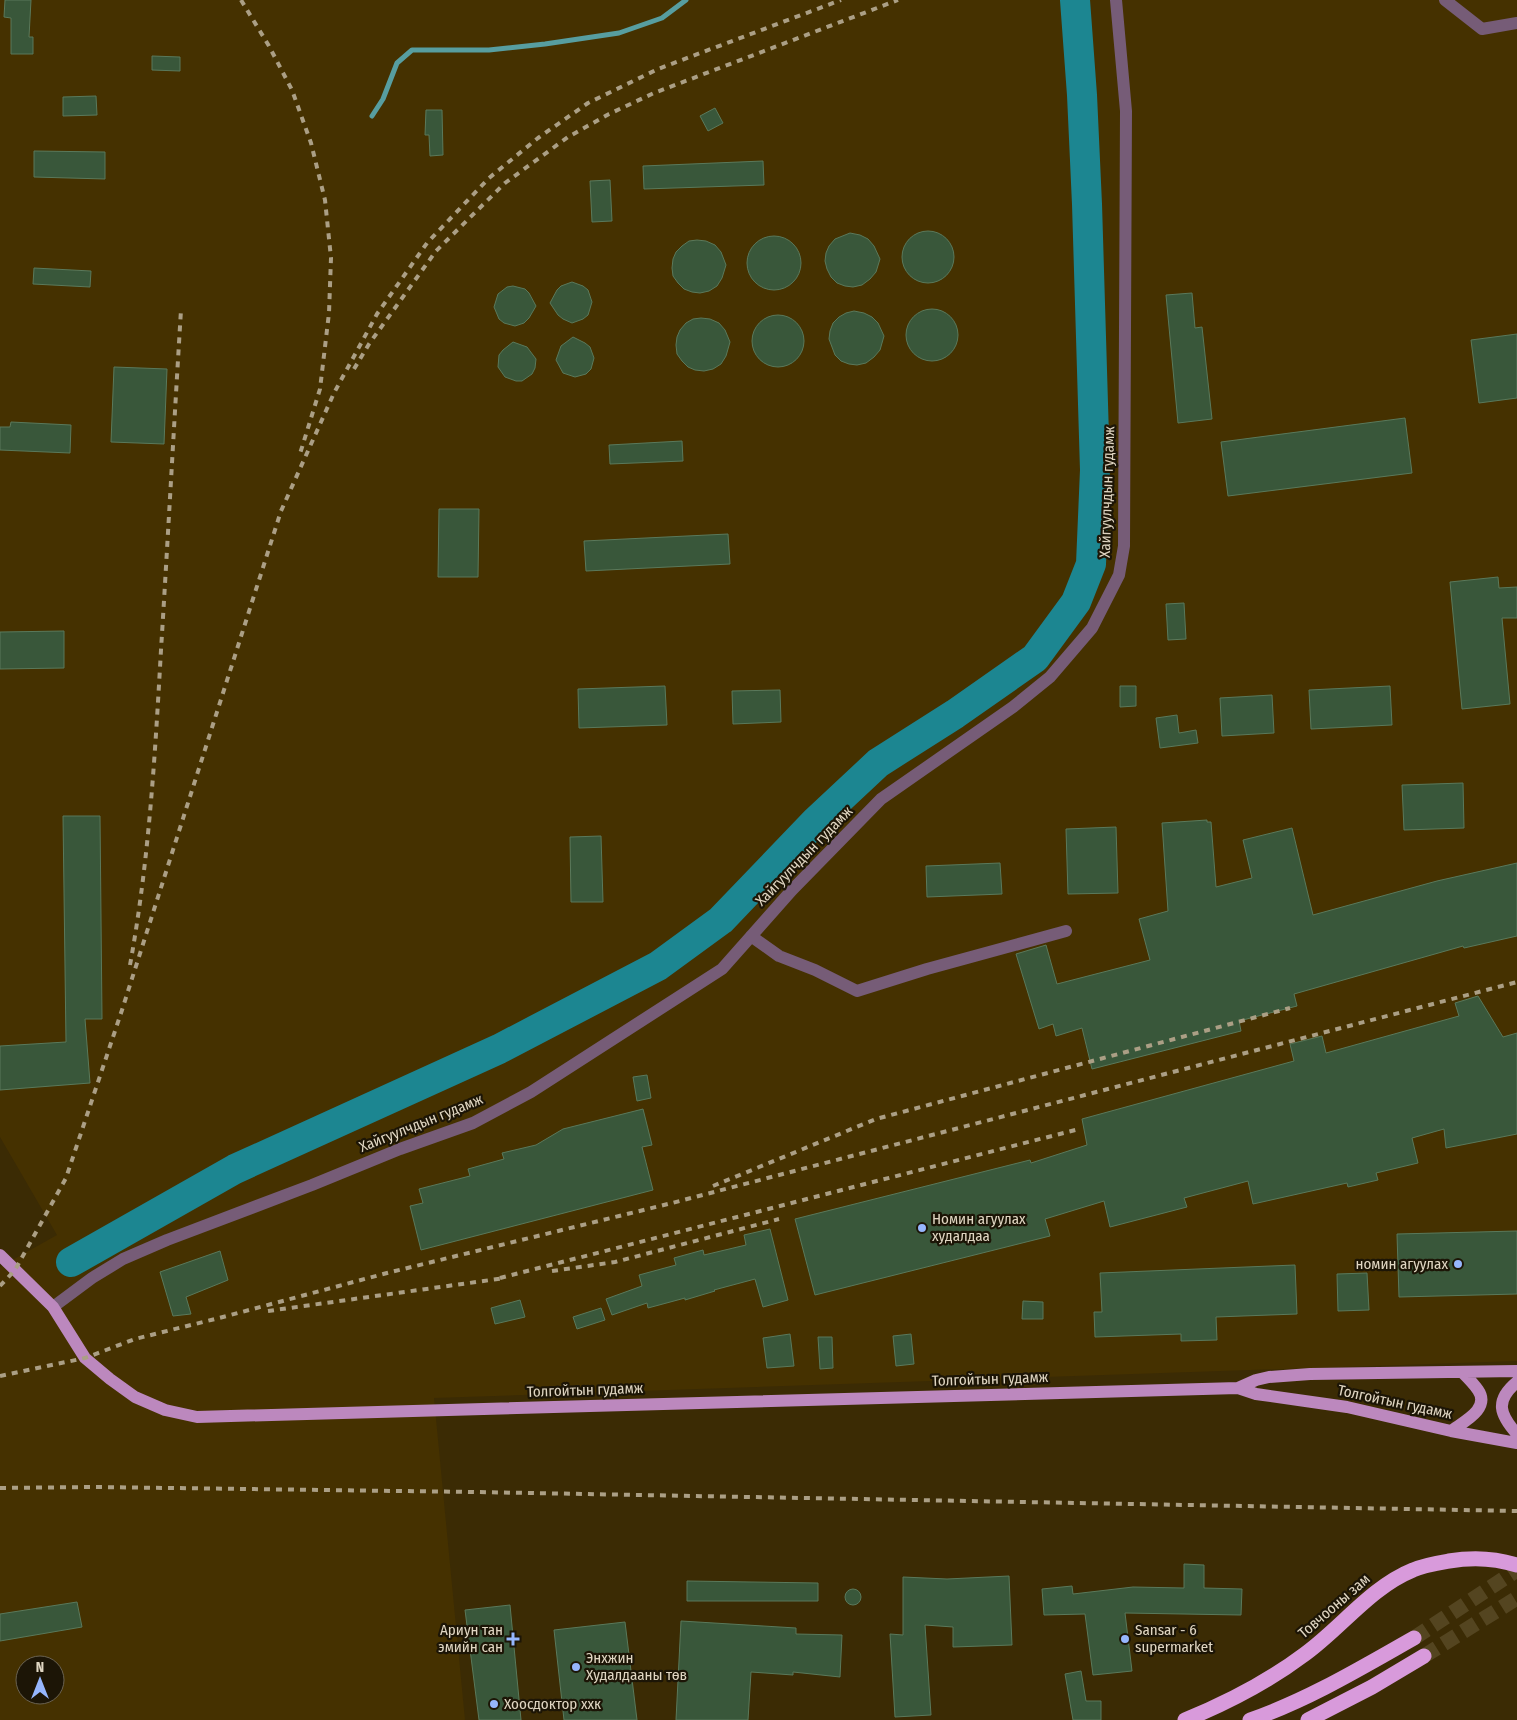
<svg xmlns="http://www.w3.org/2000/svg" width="1517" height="1720" font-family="'Fira Sans Condensed',sans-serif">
  <rect width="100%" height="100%" fill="#3b2b04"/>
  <path fill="#453100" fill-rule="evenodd" d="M 0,0 L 1517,0 L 1517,1361 L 434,1398 L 465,1720 L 0,1720 L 0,1267 L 57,1235 L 0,1137 ZM 25,1665 L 55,1665 L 55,1695 L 25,1695 Z"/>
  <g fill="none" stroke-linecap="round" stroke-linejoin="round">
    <path stroke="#579ea0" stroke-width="5" d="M 372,116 L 383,99 L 397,63 L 412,50 L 489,50 L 545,44 L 619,33 L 662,18 L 686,0"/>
    <path stroke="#1c8691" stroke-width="30" d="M 71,1262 L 235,1169 L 499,1049 L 658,966 L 721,920 L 816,821 L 878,763 L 955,714 L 1035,658 L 1076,602 L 1091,564 L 1095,470 L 1087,204 L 1082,95 L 1075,0"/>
  </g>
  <path fill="#39573a" stroke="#5a795b" d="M 5,0 L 31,0 L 29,37 L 33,37 L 33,54 L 11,54 L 11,18 L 4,17 Z
    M 152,56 L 180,57 L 180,71 L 152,70 Z
    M 96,96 L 97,115 L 63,116 L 63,97 Z
    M 715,108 L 723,123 L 708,131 L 700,116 Z
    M 426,110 L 442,110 L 443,155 L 430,156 L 429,135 L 425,135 Z
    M 34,151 L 105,152 L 105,179 L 34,177 Z
    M 763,161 L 764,185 L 644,189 L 643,166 Z
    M 610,180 L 612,221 L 592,222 L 590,181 Z
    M902 257a26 26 0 1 1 52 0a26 26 0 1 1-52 0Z
    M 850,233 L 860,235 L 868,239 L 874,246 L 880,259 L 876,272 L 870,279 L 862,285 L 853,287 L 845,286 L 837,283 L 831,277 L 827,269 L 825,261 L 826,253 L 829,246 L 835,239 Z
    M747 263a27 27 0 1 1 54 0a27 27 0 1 1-54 0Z
    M 697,240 L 706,241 L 715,245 L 721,252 L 726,265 L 722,278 L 717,286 L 709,291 L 700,293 L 692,292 L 684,289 L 678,283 L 673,276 L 672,268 L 673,259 L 676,252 L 682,246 L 689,241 Z
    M 34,268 L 91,271 L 90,287 L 33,284 Z
    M 572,282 L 583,286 L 588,290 L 592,302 L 588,315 L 583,319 L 572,323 L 563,319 L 558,315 L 550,303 L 557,290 L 561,286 Z
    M 513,286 L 525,289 L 529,293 L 536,306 L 529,318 L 524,323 L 515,326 L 504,323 L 499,319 L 494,307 L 498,294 L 507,287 Z
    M 1192,293 L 1195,328 L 1202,327 L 1212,419 L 1178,423 L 1166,295 Z
    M906 335a26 26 0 1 1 52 0a26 26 0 1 1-52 0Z
    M 854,311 L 864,313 L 872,317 L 878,323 L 884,336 L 880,350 L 874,357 L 866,363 L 857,365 L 849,364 L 841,361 L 835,355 L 829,339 L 830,331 L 833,323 L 839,317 L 846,313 Z
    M752 341a26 26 0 1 1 52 0a26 26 0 1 1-52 0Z
    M 701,318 L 710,319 L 719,323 L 725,330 L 730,342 L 726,356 L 721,364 L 713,369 L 704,371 L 695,370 L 688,367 L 682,361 L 677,354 L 676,345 L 677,337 L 680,330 L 686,323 L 693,319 Z
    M 1517,334 L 1517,398 L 1479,403 L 1471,340 Z
    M 573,337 L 585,343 L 590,347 L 594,358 L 591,369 L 586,374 L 575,377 L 563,373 L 556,360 L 561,346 Z
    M 513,342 L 527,347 L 536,359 L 535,368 L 532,374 L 522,381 L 516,381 L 505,377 L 498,367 L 499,355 L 503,350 Z
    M 114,367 L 167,369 L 164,444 L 111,442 Z
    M 1405,418 L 1412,473 L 1228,496 L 1221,442 Z
    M 11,422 L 71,425 L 70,453 L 0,450 L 0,427 L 10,427 Z
    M 682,441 L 683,461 L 610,464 L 609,445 Z
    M 439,509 L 479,509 L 478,577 L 438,577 Z
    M 728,534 L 730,564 L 586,571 L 584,541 Z
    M 1498,577 L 1499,588 L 1517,587 L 1517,618 L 1502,618 L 1510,704 L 1462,709 L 1450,582 Z
    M 1184,603 L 1186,639 L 1168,640 L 1166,604 Z
    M 64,631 L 64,668 L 0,669 L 0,632 Z
    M 665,686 L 667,725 L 579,728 L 578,689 Z
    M 1120,686 L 1136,686 L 1136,706 L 1120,707 Z
    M 1390,686 L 1392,725 L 1311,729 L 1309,690 Z
    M 780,690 L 781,722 L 733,724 L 732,691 Z
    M 1272,695 L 1274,733 L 1222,736 L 1220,698 Z
    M 1177,715 L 1179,733 L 1196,730 L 1198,743 L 1160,748 L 1156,718 Z
    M 1463,783 L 1464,828 L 1404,830 L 1402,785 Z
    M 63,816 L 100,816 L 102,1019 L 85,1019 L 90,1083 L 0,1090 L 0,1046 L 66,1042 Z
    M 1207,820 L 1207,822 L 1211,822 L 1216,887 L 1252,878 L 1243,840 L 1292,828 L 1313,915 L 1437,881 L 1517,863 L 1517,936 L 1464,948 L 1463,946 L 1294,994 L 1297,1006 L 1239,1021 L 1241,1031 L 1092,1069 L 1082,1028 L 1056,1036 L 1053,1024 L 1039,1029 L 1016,954 L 1046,945 L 1057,984 L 1150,960 L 1139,919 L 1168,911 L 1162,823 Z
    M 1116,827 L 1118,893 L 1068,894 L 1066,829 Z
    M 601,836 L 603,902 L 571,902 L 570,837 Z
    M 1000,863 L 1002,894 L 927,897 L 926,866 Z
    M 1478,996 L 1503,1037 L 1517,1033 L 1517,1134 L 1446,1148 L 1444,1129 L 1412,1138 L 1418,1163 L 1376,1173 L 1378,1180 L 1348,1187 L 1347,1183 L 1253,1204 L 1248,1181 L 1184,1198 L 1187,1207 L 1110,1227 L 1104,1201 L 1045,1219 L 1050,1236 L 815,1295 L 795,1219 L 1030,1160 L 1031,1163 L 1087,1145 L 1082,1119 L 1294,1061 L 1290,1044 L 1322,1036 L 1326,1053 L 1459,1016 L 1455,1003 Z
    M 647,1075 L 651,1098 L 637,1101 L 633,1077 Z
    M 643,1109 L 652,1145 L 642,1147 L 653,1190 L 421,1250 L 410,1206 L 423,1203 L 419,1189 L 470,1176 L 468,1169 L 504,1159 L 502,1153 L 536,1145 L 563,1129 Z
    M 770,1229 L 788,1300 L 763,1307 L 755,1279 L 714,1290 L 715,1291 L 685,1300 L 685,1298 L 648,1308 L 647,1303 L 612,1315 L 606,1299 L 642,1286 L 639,1275 L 676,1265 L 674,1258 L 703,1250 L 704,1255 L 746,1245 L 744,1235 Z
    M 1517,1231 L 1517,1294 L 1399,1297 L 1397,1234 Z
    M 220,1251 L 228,1280 L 186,1297 L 191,1314 L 173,1316 L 160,1272 Z
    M 1295,1265 L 1297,1314 L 1216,1317 L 1217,1340 L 1181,1341 L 1181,1334 L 1095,1337 L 1094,1312 L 1102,1312 L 1100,1273 Z
    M 1367,1273 L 1369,1310 L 1338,1311 L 1337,1274 Z
    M 520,1300 L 525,1317 L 495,1324 L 491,1308 Z
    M 1023,1301 L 1043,1302 L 1043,1319 L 1022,1319 Z
    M 601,1308 L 605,1320 L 577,1329 L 573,1317 Z
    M 790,1334 L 794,1366 L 767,1368 L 763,1338 Z
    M 911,1334 L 914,1364 L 896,1366 L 893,1336 Z
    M 818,1337 L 832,1337 L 833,1368 L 820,1369 Z
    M 1184,1564 L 1204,1565 L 1204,1588 L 1242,1589 L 1241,1615 L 1125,1613 L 1132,1671 L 1093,1675 L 1085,1614 L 1044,1615 L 1042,1589 L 1072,1586 L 1073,1594 L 1133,1587 L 1184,1588 Z
    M 1009,1576 L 1012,1645 L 953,1647 L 953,1627 L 925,1625 L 931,1715 L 895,1717 L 890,1634 L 903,1635 L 903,1577 L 947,1579 Z
    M 687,1581 L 818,1583 L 818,1601 L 687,1601 Z
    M845 1597a8 8 0 1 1 16 0a8 8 0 1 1-16 0Z
    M 77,1602 L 82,1627 L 0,1641 L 0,1614 Z
    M 510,1605 L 521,1720 L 479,1720 L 465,1610 Z
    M 681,1621 L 796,1628 L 796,1634 L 842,1635 L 840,1677 L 793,1672 L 793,1675 L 751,1672 L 748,1720 L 676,1720 Z
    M 625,1622 L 637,1720 L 564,1720 L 554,1630 Z
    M 1081,1671 L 1086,1701 L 1101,1701 L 1101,1720 L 1073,1720 L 1065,1674 Z"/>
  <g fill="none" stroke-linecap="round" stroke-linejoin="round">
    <path stroke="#544520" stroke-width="15" stroke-dasharray="15 8" stroke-linecap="butt" d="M 1414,1638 L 1517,1570
      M 1424,1656 L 1517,1598"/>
    <path stroke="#765c77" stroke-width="12" d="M 1445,0 L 1482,29 L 1517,23
      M 751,936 L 779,956 L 815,970 L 857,991 L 927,969 L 1066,931
      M 53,1307 L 92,1278 L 123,1259 L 167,1240 L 312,1185 L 400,1149 L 473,1123 L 531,1092 L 722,969 L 792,890 L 881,799 L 1013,707 L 1050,677 L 1092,628 L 1119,575 L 1124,546 L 1126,111 L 1116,0"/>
    <path stroke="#bc88be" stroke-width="12" d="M 0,1255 L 53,1307 L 85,1358 L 110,1379 L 135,1397 L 165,1410 L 197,1417 L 1238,1388 L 1256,1394 L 1347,1407 L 1451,1431 L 1517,1443
      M 1517,1382 C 1494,1401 1500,1415 1517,1434
      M 1238,1388 L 1256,1380 L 1269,1377 L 1310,1374 L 1517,1371
      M 1451,1431 C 1463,1422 1491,1409 1478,1390 C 1474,1384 1468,1378 1462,1372"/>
    <path stroke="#d89adb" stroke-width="15" d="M 1185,1720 C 1227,1703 1269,1681 1305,1654 C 1341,1628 1371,1587 1413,1570 C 1424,1565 1437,1563 1449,1561 C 1472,1557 1495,1558 1517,1565
      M 1250,1720 C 1308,1700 1361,1668 1414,1638
      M 1308,1720 L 1372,1687 L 1424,1656"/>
    <path stroke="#ab9f85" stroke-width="4" stroke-dasharray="6 6" stroke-linecap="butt" d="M 241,0 L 269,46 L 292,90 L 311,143 L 325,200 L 331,258 L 329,313 L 320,389 L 299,457
      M 354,369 L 369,344 L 436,251 L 505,183 L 568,137 L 609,114 L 654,93 L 898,0
      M 130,965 C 149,861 155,756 161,650 C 168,537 174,424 181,310
      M 713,1186 L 876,1119 L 1290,1008
      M 552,1271 L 615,1262 L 779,1219
      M 500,1278 L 1079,1129
      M 0,1286 L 15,1270 L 66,1178 L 122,1010 L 281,511 L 334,393 L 377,314 L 427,243 L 489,178 L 538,138 L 588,103 L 658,69 L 841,0
      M 268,1311 L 505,1278
      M 0,1376 L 85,1358 L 135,1339 L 223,1317 L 387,1273 L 672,1203 L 1517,982
      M 0,1488 L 95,1487 L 475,1492 L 1517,1511"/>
  </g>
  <g fill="#96b6fd" stroke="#1c1506" stroke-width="2">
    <circle cx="922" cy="1228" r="5"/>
    <circle cx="1458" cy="1264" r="5"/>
    <path d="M510.5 1631.5h5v5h5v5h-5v5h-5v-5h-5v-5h5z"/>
    <circle cx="1125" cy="1639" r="5"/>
    <circle cx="576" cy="1667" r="5"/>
    <circle cx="494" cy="1704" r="5"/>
  </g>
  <g text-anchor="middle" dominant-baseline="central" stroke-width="4.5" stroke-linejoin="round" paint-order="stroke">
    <g font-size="15" fill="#e0d6c2" stroke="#1c1506">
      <text transform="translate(1107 492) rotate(-88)">Хайгуулчдын гудамж</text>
      <text transform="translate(804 856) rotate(-46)">Хайгуулчдын гудамж</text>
      <text transform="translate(421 1123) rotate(-22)">Хайгуулчдын гудамж</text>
      <text transform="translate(990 1379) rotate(-2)">Толгойтын гудамж</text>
      <text transform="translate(585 1390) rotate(-2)">Толгойтын гудамж</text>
      <text transform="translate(1395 1402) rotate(12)">Толгойтын гудамж</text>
      <text transform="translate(1334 1606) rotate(-41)">Товчооны зам</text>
    </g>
    <g font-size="15" fill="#e0d6c2" stroke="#1c1506" text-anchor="start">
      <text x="932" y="1219">Номин агуулах<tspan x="932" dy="17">худалдаа</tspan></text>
      <text x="1448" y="1264" text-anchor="end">номин агуулах</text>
      <text x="503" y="1630" text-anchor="end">Ариун тан<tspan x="503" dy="17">эмийн сан</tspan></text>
      <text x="1135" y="1630">Sansar - 6<tspan x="1135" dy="17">supermarket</tspan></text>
      <text x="586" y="1658">Энхжин<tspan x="586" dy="17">Худалдааны төв</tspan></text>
      <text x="504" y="1704">Хоосдоктор ххк</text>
    </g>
  </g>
  <g transform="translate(40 1680)"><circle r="24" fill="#1c1506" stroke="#6a6251"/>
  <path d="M0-4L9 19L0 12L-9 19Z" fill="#96b6fd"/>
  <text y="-8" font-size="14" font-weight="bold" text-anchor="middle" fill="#e0d6c2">N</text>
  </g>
</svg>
